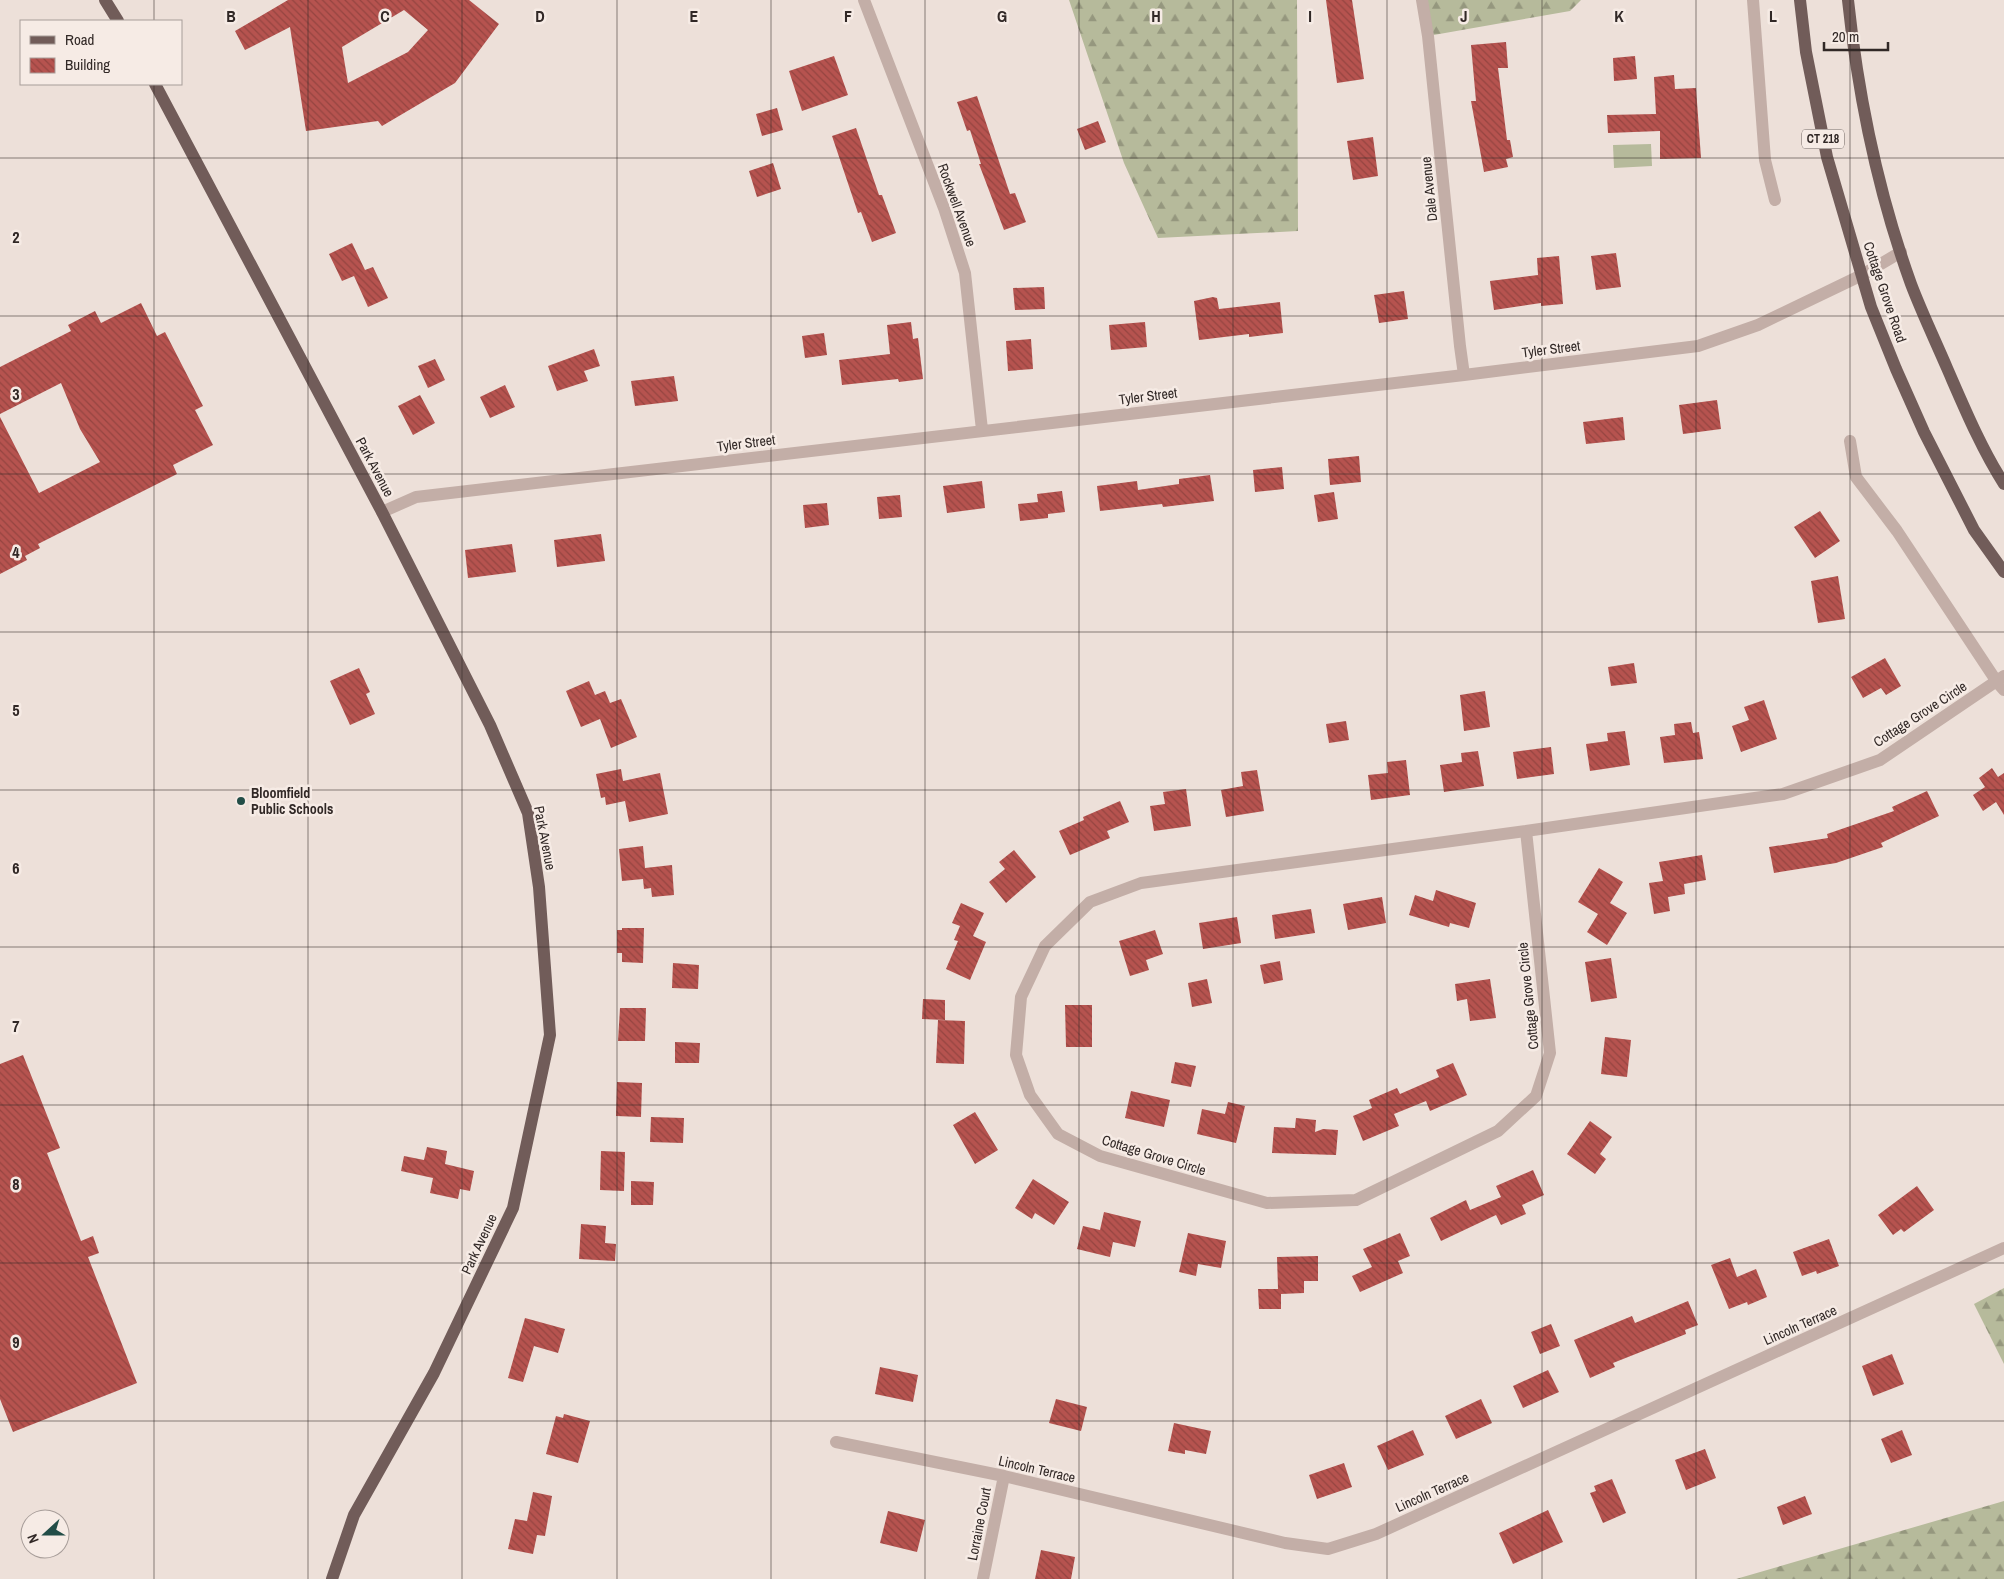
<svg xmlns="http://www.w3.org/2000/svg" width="2004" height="1579" font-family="'Archivo Narrow',sans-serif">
  <defs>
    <pattern id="forest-firs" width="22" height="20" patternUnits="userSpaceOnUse" patternTransform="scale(1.25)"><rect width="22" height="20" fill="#b6ba9b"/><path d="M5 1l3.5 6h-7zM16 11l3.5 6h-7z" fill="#95977e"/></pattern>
    <pattern id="building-back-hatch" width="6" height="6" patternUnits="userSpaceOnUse" patternTransform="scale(1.25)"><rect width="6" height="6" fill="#b6534f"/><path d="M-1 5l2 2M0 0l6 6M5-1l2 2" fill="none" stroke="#954541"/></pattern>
  </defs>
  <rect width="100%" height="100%" fill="#ede0d9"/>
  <path fill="#b6ba9b" d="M 1651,144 L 1652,166 L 1614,168 L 1613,145 Z"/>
  <path fill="url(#forest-firs)" d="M 1069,0 L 1297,0 L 1298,231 L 1158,238 L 1124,163 Z
    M 1422,0 L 1581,0 L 1570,11 L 1428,36 Z
    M 2004,1288 L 2004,1364 L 1974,1304 Z
    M 2004,1501 L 2004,1579 L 1736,1579 Z"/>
  <path fill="url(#building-back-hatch)" fill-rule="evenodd" d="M 288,0 L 469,0 L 499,24 L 455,83 L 382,126 L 378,121 L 306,131 L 290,27 L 245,50 L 235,31 ZM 404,10 L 428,30 L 408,52 L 348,83 L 342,47 Z
    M 1326,0 L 1352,0 L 1364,79 L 1337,83 Z
    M 1506,42 L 1508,68 L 1498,68 L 1507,140 L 1510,140 L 1513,157 L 1506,159 L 1508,167 L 1484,172 L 1471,101 L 1476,101 L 1471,45 Z
    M 834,56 L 848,95 L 802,111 L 789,71 Z
    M 1635,56 L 1637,79 L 1614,81 L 1613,58 Z
    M 1674,75 L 1675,89 L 1696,88 L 1701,158 L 1660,159 L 1660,131 L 1608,133 L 1607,115 L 1656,114 L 1654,77 Z
    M 977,96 L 1010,194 L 1015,193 L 1026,222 L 1004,230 L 979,164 L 981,164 L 970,130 L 967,131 L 957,102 Z
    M 777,108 L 783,130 L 762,136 L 756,114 Z
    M 1098,121 L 1106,142 L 1085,150 L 1077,129 Z
    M 856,128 L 879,195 L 882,195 L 896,233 L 872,242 L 861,212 L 858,213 L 832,136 Z
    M 1373,137 L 1378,176 L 1353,180 L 1347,141 Z
    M 773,163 L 781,189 L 757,197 L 749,171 Z
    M 352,243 L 365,270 L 373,267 L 388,298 L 368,307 L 354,276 L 342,281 L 329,254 Z
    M 1616,253 L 1621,287 L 1596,290 L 1591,256 Z
    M 1559,256 L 1563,304 L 1541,306 L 1541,303 L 1494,310 L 1490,281 L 1538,275 L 1537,258 Z
    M 1044,287 L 1045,309 L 1015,310 L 1013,288 Z
    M 1404,291 L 1408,319 L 1379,323 L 1374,295 Z
    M 1213,297 L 1217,298 L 1219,309 L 1280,302 L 1283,333 L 1249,337 L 1249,334 L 1199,340 L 1194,301 Z
    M 141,303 L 157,336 L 165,332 L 203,406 L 195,410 L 213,445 L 173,465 L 177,474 L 38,544 L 40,548 L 25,556 L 27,560 L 0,574 L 0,417 L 39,493 L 100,462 L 80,429 L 61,383 L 0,414 L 0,367 L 71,331 L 68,325 L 95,311 L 101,323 Z
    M 911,322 L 913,339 L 918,338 L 923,379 L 899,382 L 898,379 L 842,385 L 839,360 L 890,354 L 887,325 Z
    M 1145,322 L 1147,347 L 1111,350 L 1109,325 Z
    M 824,333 L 827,355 L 805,358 L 802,336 Z
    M 1031,339 L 1033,369 L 1008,371 L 1006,341 Z
    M 594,349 L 600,366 L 584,371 L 588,381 L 557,391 L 548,366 Z
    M 435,359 L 445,380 L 428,388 L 418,366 Z
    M 674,376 L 678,401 L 635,406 L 631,381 Z
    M 505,385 L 515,407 L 490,418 L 480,397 Z
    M 420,395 L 435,423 L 413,435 L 398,406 Z
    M 1717,400 L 1721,429 L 1683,434 L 1679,405 Z
    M 1623,417 L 1625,440 L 1586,444 L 1583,422 Z
    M 1359,456 L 1361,482 L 1330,485 L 1328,459 Z
    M 1282,467 L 1284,489 L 1255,492 L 1253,470 Z
    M 1210,475 L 1214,501 L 1163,507 L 1162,504 L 1100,511 L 1097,486 L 1137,481 L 1138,490 L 1179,484 L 1179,479 Z
    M 982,481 L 985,508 L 947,513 L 943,486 Z
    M 1062,491 L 1065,512 L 1048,514 L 1048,518 L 1020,521 L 1018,504 L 1038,502 L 1037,494 Z
    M 1334,492 L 1338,519 L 1318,522 L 1314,495 Z
    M 900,495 L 902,517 L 879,519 L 877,497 Z
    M 827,503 L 829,525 L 805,528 L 803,505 Z
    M 1820,511 L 1840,541 L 1815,558 L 1794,527 Z
    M 601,534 L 605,561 L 557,567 L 554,540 Z
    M 512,544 L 516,572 L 468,578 L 465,550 Z
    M 1838,576 L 1845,619 L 1818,623 L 1811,581 Z
    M 1885,658 L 1901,686 L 1886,695 L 1881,688 L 1863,698 L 1851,677 Z
    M 1634,663 L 1637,683 L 1611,686 L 1608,667 Z
    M 359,668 L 370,692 L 366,694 L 375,714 L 350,725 L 330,681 Z
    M 589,681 L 595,695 L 605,691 L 610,703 L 621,699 L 637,737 L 611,748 L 600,719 L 581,727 L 566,691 Z
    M 1485,691 L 1490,727 L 1464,731 L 1460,695 Z
    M 1764,700 L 1777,739 L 1741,752 L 1732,726 L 1749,720 L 1744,707 Z
    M 1346,721 L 1349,740 L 1329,743 L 1326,724 Z
    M 1691,722 L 1693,733 L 1699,732 L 1703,759 L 1664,763 L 1660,737 L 1675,735 L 1674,724 Z
    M 1625,731 L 1630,765 L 1590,771 L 1586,744 L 1608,741 L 1607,733 Z
    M 1551,747 L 1554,774 L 1517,779 L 1513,752 Z
    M 1478,751 L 1484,786 L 1444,792 L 1440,765 L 1462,762 L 1461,753 Z
    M 1406,760 L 1410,795 L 1371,800 L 1368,775 L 1388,773 L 1387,762 Z
    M 1992,768 L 1998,777 L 2004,773 L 2004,815 L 1996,802 L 1983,811 L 1973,795 L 1985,787 L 1979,778 Z
    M 621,769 L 623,781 L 660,773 L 668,814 L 629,822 L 625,801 L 606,805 L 605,797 L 601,798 L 596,774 Z
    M 1257,770 L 1264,811 L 1226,817 L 1221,790 L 1243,786 L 1241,772 Z
    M 1186,789 L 1191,826 L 1154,831 L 1150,806 L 1165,804 L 1163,792 Z
    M 1927,791 L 1939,816 L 1881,843 L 1883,847 L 1836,863 L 1774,873 L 1769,847 L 1828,838 L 1827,834 L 1894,811 L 1892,807 Z
    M 1120,801 L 1129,822 L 1107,831 L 1110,838 L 1070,855 L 1059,831 L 1084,820 L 1083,817 Z
    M 643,846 L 645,868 L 672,865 L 674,895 L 652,897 L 651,888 L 644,889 L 643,879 L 622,881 L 619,849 Z
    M 1014,850 L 1036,877 L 1006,903 L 989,882 L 1005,869 L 999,862 Z
    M 1702,855 L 1706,880 L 1684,884 L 1685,894 L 1668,897 L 1670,911 L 1654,914 L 1649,883 L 1663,881 L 1659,862 Z
    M 1599,868 L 1623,882 L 1610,903 L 1627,913 L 1607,945 L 1587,932 L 1598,914 L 1578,902 Z
    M 1436,890 L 1476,903 L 1469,928 L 1450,923 L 1449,927 L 1409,915 L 1415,895 L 1433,901 Z
    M 1382,897 L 1386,923 L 1348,930 L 1343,904 Z
    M 961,903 L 984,913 L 973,936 L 986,942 L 970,980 L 946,969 L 958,941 L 954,940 L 960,926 L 952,923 Z
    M 1311,909 L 1315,933 L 1275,939 L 1272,915 Z
    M 1237,917 L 1241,943 L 1203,949 L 1199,923 Z
    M 622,928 L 644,928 L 643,963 L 622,962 L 622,953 L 617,953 L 617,930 L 622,930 Z
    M 1155,930 L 1163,954 L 1146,960 L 1149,970 L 1130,976 L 1119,941 Z
    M 1611,958 L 1617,998 L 1591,1002 L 1585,962 Z
    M 1280,961 L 1283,980 L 1264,984 L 1260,965 Z
    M 673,963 L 699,965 L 698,989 L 672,988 Z
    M 1207,979 L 1212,1003 L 1192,1007 L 1188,983 Z
    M 1490,979 L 1496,1018 L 1470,1021 L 1467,999 L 1457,1001 L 1455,984 Z
    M 923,999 L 945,1000 L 945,1020 L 922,1019 Z
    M 1065,1005 L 1092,1005 L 1092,1047 L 1066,1047 Z
    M 620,1008 L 646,1008 L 645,1041 L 618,1041 Z
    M 938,1020 L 965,1021 L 964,1064 L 936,1063 Z
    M 1605,1037 L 1631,1040 L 1627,1077 L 1601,1074 Z
    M 675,1042 L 700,1043 L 699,1063 L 675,1063 Z
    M 23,1055 L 60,1148 L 47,1153 L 81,1241 L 93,1236 L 99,1253 L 88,1257 L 137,1383 L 13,1432 L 0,1399 L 0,1064 Z
    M 1175,1062 L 1196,1066 L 1191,1087 L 1171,1083 Z
    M 1453,1063 L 1467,1095 L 1430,1111 L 1426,1101 L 1394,1114 L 1399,1126 L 1363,1141 L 1353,1116 L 1372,1108 L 1369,1100 L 1397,1088 L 1400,1094 L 1439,1077 L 1436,1070 Z
    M 617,1082 L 642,1083 L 641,1117 L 616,1116 Z
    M 1131,1091 L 1170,1100 L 1164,1127 L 1125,1118 Z
    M 1228,1102 L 1245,1106 L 1236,1143 L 1197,1134 L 1202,1109 L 1225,1114 Z
    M 975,1112 L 998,1150 L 975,1164 L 953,1125 Z
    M 651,1117 L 684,1118 L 683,1143 L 650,1142 Z
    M 1296,1118 L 1316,1120 L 1315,1132 L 1323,1129 L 1338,1130 L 1336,1155 L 1272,1153 L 1274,1127 L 1295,1128 Z
    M 1590,1121 L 1612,1137 L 1600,1154 L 1606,1159 L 1595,1174 L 1567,1154 Z
    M 427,1147 L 447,1151 L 445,1164 L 474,1171 L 470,1191 L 460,1189 L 458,1199 L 430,1193 L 433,1178 L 401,1171 L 404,1156 L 424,1160 Z
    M 601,1151 L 625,1152 L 624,1191 L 600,1190 Z
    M 1533,1170 L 1544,1195 L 1522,1205 L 1526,1214 L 1501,1225 L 1496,1215 L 1441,1241 L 1430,1218 L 1466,1200 L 1470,1210 L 1501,1197 L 1496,1186 Z
    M 1033,1179 L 1069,1202 L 1054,1225 L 1035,1213 L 1032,1219 L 1015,1208 Z
    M 631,1181 L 654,1182 L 653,1205 L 631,1205 Z
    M 1917,1186 L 1934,1210 L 1904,1232 L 1901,1229 L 1893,1235 L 1878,1215 Z
    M 1104,1212 L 1141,1221 L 1135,1247 L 1113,1242 L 1110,1257 L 1077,1249 L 1083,1226 L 1100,1230 Z
    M 581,1224 L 606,1226 L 605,1243 L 616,1244 L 615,1261 L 579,1259 Z
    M 1188,1233 L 1226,1241 L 1221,1268 L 1198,1264 L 1196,1276 L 1179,1272 Z
    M 1400,1233 L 1410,1256 L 1398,1261 L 1403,1273 L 1360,1292 L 1352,1276 L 1372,1267 L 1363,1249 Z
    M 1829,1239 L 1839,1266 L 1817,1274 L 1816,1271 L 1802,1276 L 1793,1252 Z
    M 1318,1256 L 1318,1281 L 1304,1281 L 1304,1293 L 1281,1294 L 1281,1309 L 1259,1309 L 1258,1289 L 1278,1289 L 1277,1257 Z
    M 1730,1258 L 1737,1277 L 1756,1269 L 1767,1297 L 1748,1305 L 1747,1302 L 1729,1309 L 1711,1265 Z
    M 1688,1301 L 1698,1325 L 1685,1330 L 1686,1334 L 1613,1363 L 1615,1367 L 1590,1378 L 1574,1340 L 1632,1316 L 1635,1323 Z
    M 525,1318 L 565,1329 L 558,1353 L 534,1346 L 523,1382 L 508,1378 Z
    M 1551,1324 L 1560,1346 L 1540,1354 L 1531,1332 Z
    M 1892,1354 L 1904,1384 L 1873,1396 L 1862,1366 Z
    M 880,1367 L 918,1375 L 913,1402 L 875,1394 Z
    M 1548,1370 L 1559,1392 L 1523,1408 L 1513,1386 Z
    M 1056,1399 L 1087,1407 L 1081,1431 L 1049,1423 Z
    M 1481,1399 L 1492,1423 L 1456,1439 L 1445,1416 Z
    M 564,1414 L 590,1421 L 578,1463 L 546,1454 L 556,1416 L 563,1418 Z
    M 1174,1423 L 1211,1431 L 1206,1454 L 1185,1450 L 1185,1454 L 1168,1451 Z
    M 1413,1430 L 1424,1455 L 1388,1470 L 1377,1446 Z
    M 1902,1430 L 1912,1455 L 1891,1463 L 1881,1439 Z
    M 1705,1449 L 1716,1478 L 1686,1490 L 1675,1460 Z
    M 1344,1463 L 1352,1487 L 1317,1499 L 1309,1475 Z
    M 1612,1479 L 1626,1513 L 1603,1523 L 1590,1493 L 1596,1491 L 1594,1486 Z
    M 533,1492 L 552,1496 L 545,1536 L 537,1535 L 533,1554 L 508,1549 L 515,1519 L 527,1521 Z
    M 1805,1496 L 1812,1514 L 1783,1525 L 1777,1507 Z
    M 1548,1510 L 1563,1542 L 1513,1564 L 1499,1533 Z
    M 888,1511 L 925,1520 L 917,1552 L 880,1543 Z
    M 1041,1550 L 1075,1557 L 1071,1579 L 1035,1579 Z"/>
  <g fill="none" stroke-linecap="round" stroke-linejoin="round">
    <path stroke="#c3aea7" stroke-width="12" d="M 864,0 L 944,208 L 965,273 L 982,430
      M 1422,0 L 1428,36 L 1460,346 L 1464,375
      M 1753,0 L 1765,160 L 1775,200
      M 1850,441 L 1856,477 L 1897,531 L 1997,682 L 2004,690
      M 382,512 L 416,497 L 1464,375 L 1698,346 L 1758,325 L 1862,275 L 1901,252
      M 1526,831 L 1550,1053 L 1536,1096 L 1498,1131 L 1356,1200 L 1267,1203 L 1100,1156 L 1058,1134 L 1030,1095 L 1016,1055 L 1021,997 L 1045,946 L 1090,902 L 1141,883 Z
      M 1526,831 L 1783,794 L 1880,760 L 2004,676
      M 836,1442 L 1004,1476 L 1285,1543 L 1328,1549 L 1376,1534 L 2004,1248
      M 983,1579 L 1004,1476"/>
    <path stroke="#715c59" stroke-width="12" d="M 105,0 L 118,21
      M 1800,0 L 1806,52 L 1827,157 L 1871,307 L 1896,369 L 1924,432 L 1974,530 L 2004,572
      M 1848,0 C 1858,95 1879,195 1911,284 C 1922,313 1935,340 1947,368 C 1964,407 1981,448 2004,484
      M 155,84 L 382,512 L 490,725 L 528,813 L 539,887 L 550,1035 L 513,1208 L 434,1373 L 354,1515 L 332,1579"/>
  </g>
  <path fill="none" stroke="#312826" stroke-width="1" stroke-opacity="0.55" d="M 154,0 L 154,21M 308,0 L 308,1579M 462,0 L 462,1579M 617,0 L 617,1579M 771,0 L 771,1579M 925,0 L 925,1579M 1079,0 L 1079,1579M 1233,0 L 1233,1579M 1387,0 L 1387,1579M 1542,0 L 1542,1579M 1696,0 L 1696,1579M 1850,0 L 1850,1579M 154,84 L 154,1579M 0,158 L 2004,158M 0,316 L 2004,316M 0,474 L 2004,474M 0,632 L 2004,632M 0,790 L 2004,790M 0,947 L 2004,947M 0,1105 L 2004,1105M 0,1263 L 2004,1263M 0,1421 L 2004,1421"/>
  <circle fill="#224d47" stroke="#f6ebe5" stroke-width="2" cx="241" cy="801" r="5"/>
  <g text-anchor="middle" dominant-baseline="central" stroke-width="5" stroke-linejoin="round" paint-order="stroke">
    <rect fill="#f6ebe5" stroke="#6c625f" stroke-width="1" x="1802" y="129.5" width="42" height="19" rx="4"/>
    <g font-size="12" font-weight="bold" fill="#312826">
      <text x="1823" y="139">CT 218</text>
    </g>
    <g font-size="14" fill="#312826" stroke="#f6ebe5">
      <text transform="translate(1429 189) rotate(-96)">Dale Avenue</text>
      <text transform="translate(957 205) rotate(70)">Rockwell Avenue</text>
      <text transform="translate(1885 292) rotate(71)">Cottage Grove Road</text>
      <text transform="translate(1551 349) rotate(-7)">Tyler Street</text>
      <text transform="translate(1148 396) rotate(-7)">Tyler Street</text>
      <text transform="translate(746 443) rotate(-7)">Tyler Street</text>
      <text transform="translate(375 467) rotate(62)">Park Avenue</text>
      <text transform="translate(1920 714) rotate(-33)">Cottage Grove Circle</text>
      <text transform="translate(545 838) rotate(79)">Park Avenue</text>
      <text transform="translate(1528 996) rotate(-96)">Cottage Grove Circle</text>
      <text transform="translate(1154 1155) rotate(17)">Cottage Grove Circle</text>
      <text transform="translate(479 1244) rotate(-65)">Park Avenue</text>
      <text transform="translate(1800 1325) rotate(-24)">Lincoln Terrace</text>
      <text transform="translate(1037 1469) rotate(13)">Lincoln Terrace</text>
      <text transform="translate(1432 1492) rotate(-24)">Lincoln Terrace</text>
      <text transform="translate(979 1524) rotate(-79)">Lorraine Court</text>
    </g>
    <g font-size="14" font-weight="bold" fill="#312826" stroke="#f6ebe5" text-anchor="start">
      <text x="251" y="793">Bloomfield<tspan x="251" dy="16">Public Schools</tspan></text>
    </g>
  </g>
  <g font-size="16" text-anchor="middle" font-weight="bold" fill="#312826" stroke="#f6ebe5" stroke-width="5" stroke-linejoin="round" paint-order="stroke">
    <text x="231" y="22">B</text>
    <text x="385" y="22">C</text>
    <text x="540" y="22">D</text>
    <text x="694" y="22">E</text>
    <text x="848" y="22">F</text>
    <text x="1002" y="22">G</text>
    <text x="1156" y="22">H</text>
    <text x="1310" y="22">I</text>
    <text x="1464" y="22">J</text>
    <text x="1619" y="22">K</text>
    <text x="1773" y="22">L</text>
    <text x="16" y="243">2</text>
    <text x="16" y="400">3</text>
    <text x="16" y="558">4</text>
    <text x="16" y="716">5</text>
    <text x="16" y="874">6</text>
    <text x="16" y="1032">7</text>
    <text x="16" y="1190">8</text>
    <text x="16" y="1348">9</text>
  </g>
  <rect x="20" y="20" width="162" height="65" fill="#f6ebe5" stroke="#a79d99"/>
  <rect x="30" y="36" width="25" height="8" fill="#715c59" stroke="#a79d99"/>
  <text x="65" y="45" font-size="15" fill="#312826">Road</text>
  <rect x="30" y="58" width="25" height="15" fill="url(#building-back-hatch)" stroke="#a79d99"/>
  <text x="65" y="70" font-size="15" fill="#312826">Building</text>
  <g transform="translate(45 1534) rotate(249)"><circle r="24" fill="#f6ebe5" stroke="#a79d99"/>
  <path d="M0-4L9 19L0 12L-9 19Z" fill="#224d47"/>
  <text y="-8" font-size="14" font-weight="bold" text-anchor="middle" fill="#312826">N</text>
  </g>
  <path d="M1824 42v8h64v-8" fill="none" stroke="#312826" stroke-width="2.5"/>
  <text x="1832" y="42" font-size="15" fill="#312826" stroke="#f6ebe5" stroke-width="4" paint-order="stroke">20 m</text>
</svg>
